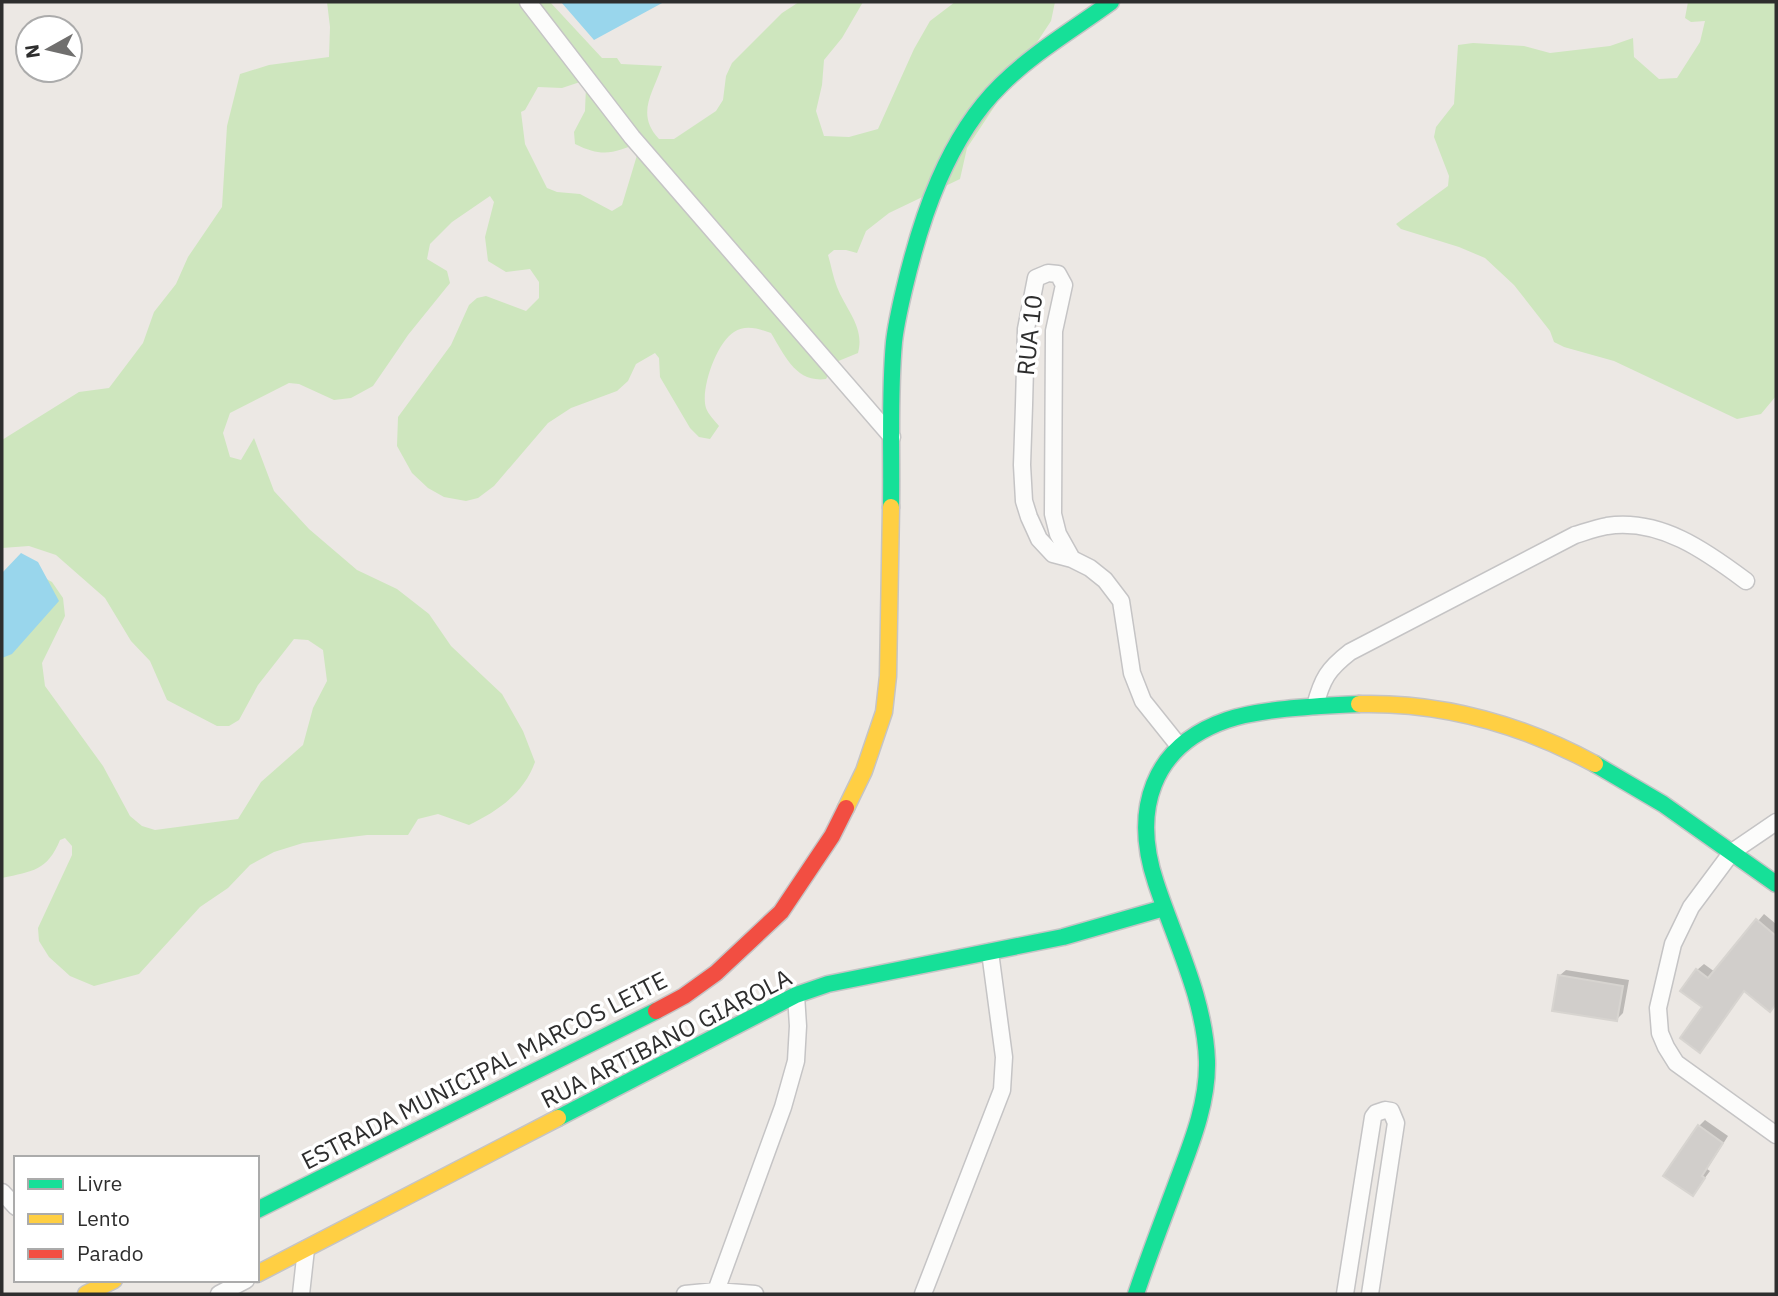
<svg xmlns="http://www.w3.org/2000/svg" width="1778" height="1296" font-family="'IBM Plex Sans',sans-serif">
  <rect width="100%" height="100%" fill="#ece8e4"/>
  <path fill="#cee6be" fill-rule="evenodd" d="M 327,2 L 550,2 L 602,58 L 617,58 L 621,64 L 662,66 C 652,95 636,114 659,139 L 674,139 L 716,111 L 723,100 L 726,76 L 732,63 L 782,13 L 799,2 L 863,2 L 842,38 L 824,60 L 822,85 L 816,111 L 824,136 L 849,137 L 878,129 L 914,49 L 930,21 L 955,2 L 1055,2 L 1051,21 L 967,148 L 960,179 L 889,213 L 866,231 L 857,253 L 846,250 L 834,250 L 828,255 C 831,265 833,277 837,287 C 846,310 865,327 858,353 L 836,362 L 826,379 C 796,383 785,356 771,333 C 759,329 746,324 734,332 C 717,342 700,389 706,408 C 708,414 715,421 719,426 L 710,439 L 699,437 L 690,428 L 660,377 L 659,358 L 655,353 L 636,364 L 628,381 L 617,391 L 571,408 L 548,423 L 494,486 L 478,498 L 466,501 L 444,497 L 428,488 L 412,473 L 397,446 L 398,417 L 451,345 L 469,305 L 477,298 L 486,296 L 526,311 L 539,298 L 539,282 L 530,269 L 506,272 L 488,261 L 485,237 L 494,202 L 490,196 L 452,222 L 430,244 L 427,259 L 447,271 L 450,283 L 408,335 L 373,386 L 351,398 L 334,400 L 299,384 L 289,383 L 230,413 L 223,433 L 230,457 L 241,460 L 254,438 L 274,491 L 309,529 L 357,570 L 397,589 L 429,614 L 451,646 L 502,694 L 523,731 L 535,762 C 524,793 498,811 469,825 L 438,814 L 418,819 L 408,835 L 367,835 L 303,843 L 274,852 L 250,865 L 228,888 L 200,907 L 139,974 L 94,986 L 70,976 L 49,957 L 39,941 L 38,928 L 72,855 L 72,846 L 65,838 L 60,840 C 47,871 33,871 2,878 L 2,597 L 43,577 L 52,582 L 63,598 L 65,616 L 42,663 L 45,686 L 103,766 L 130,816 L 142,826 L 155,830 L 238,819 L 261,782 L 303,745 L 313,708 L 327,681 L 323,650 L 308,640 L 294,639 L 258,685 L 239,720 L 229,726 L 217,726 L 167,700 L 150,661 L 131,641 L 105,598 L 56,555 L 29,546 L 2,548 L 2,440 L 79,392 L 109,388 L 143,343 L 154,312 L 176,284 L 188,257 L 222,207 L 227,126 L 240,74 L 269,65 L 329,57 L 330,27 ZM 583,81 L 586,86 L 585,111 L 574,132 L 575,144 C 603,158 614,153 641,142 L 622,205 L 612,211 L 580,194 L 557,192 L 547,188 L 525,144 L 521,112 L 525,110 L 538,87 L 562,88 Z
    M 1688,2 L 1776,2 L 1776,396 L 1761,414 L 1737,419 L 1614,361 L 1564,347 L 1554,342 L 1550,331 L 1514,285 L 1485,258 L 1459,247 L 1401,229 L 1396,224 L 1448,186 L 1449,176 L 1434,137 L 1436,127 L 1454,104 L 1458,45 L 1473,43 L 1524,46 L 1550,53 L 1610,46 L 1633,38 L 1634,57 L 1659,79 L 1677,78 L 1700,42 L 1705,21 L 1691,22 L 1685,18 Z"/>
  <path fill="#99d6ec" d="M 561,2 L 664,2 L 594,40 Z
    M 21,553 L 38,562 L 59,601 L 12,654 L 2,658 L 2,573 Z"/>
  <path fill="#0003" d="M 1764,914 L 1776,924 L 1776,1003 L 1770,1010 L 1745,990 L 1706,1044 L 1704,1007 L 1697,970 L 1704,964 L 1715,972 Z
    M 1566,970 L 1629,980 L 1623,1013 L 1617,1019 L 1559,976 Z
    M 1705,1120 L 1728,1136 L 1707,1169 L 1710,1171 L 1693,1194 L 1699,1126 Z"/>
  <path fill="#d1cecb" stroke="#d7d4d0" stroke-width="2" d="M 1756,919 L 1776,936 L 1776,1004 L 1770,1012 L 1744,991 L 1700,1053 L 1680,1038 L 1702,1007 L 1680,991 L 1696,969 L 1708,978 Z
    M 1558,975 L 1623,986 L 1617,1021 L 1552,1011 Z
    M 1698,1125 L 1723,1143 L 1702,1176 L 1705,1178 L 1693,1196 L 1663,1176 Z"/>
  <g fill="none" stroke-linecap="round" stroke-linejoin="round">
    <g stroke="#c5c4c5" stroke-width="19">
      <path id="street" d="M 528,2 L 632,137 L 892,437
        M 1072,559 L 1058,534 L 1053,514 L 1054,331 L 1064,285 L 1058,274 L 1048,273 L 1036,278 L 1026,329 L 1024,405 L 1022,465 L 1024,501 L 1029,517 L 1039,539 L 1053,554 L 1072,559 L 1090,568 L 1105,580 L 1121,601 L 1132,673 L 1143,701 L 1179,746
        M 1315,706 C 1322,679 1328,669 1350,652 L 1575,535 C 1585,532 1596,528 1607,526 C 1660,518 1706,551 1746,581
        M 1776,822 L 1732,852 L 1691,907 L 1673,944 L 1658,1008 L 1660,1033 L 1666,1047 L 1676,1063 L 1776,1135
        M 2,1192 L 16,1207
        M 716,1291 L 783,1107 L 796,1061 L 798,1026 L 796,995
        M 219,1294 L 246,1280
        M 301,1294 L 306,1249
        M 685,1294 L 716,1291 L 755,1294
        M 923,1294 L 1002,1090 L 1004,1057 L 990,952
        M 1345,1294 L 1373,1117 L 1376,1113 L 1385,1110 L 1391,1111 L 1396,1123 L 1370,1294"/>
    </g>
    <g stroke="#c5c4c5" stroke-width="19">
      <path id="fast" d="M 891,507 C 892,452 889,396 894,342 C 896,324 900,307 904,290 C 921,218 947,138 1001,85 C 1033,53 1074,29 1111,2
        M 1595,764 L 1663,804 L 1776,884
        M 558,1118 L 796,995 L 828,984 L 1063,937 L 1164,908
        M 257,1210 L 656,1011
        M 1136,1294 C 1149,1255 1164,1217 1178,1179 C 1192,1142 1208,1102 1207,1061 C 1205,999 1175,941 1156,883 C 1132,811 1151,746 1227,720 C 1262,708 1321,706 1359,704"/>
    </g>
    <g stroke="#c5c4c5" stroke-width="19">
      <path id="slow" d="M 1359,704 C 1443,702 1521,724 1595,764
        M 846,808 L 864,771 L 884,712 L 888,676 L 891,507
        M 257,1274 L 558,1118
        M 86,1294 L 114,1280"/>
    </g>
    <g stroke="#c5c4c5" stroke-width="19">
      <path id="jam" d="M 656,1011 L 684,996 L 716,973 L 781,912 L 832,836 L 846,808"/>
    </g>
    <use href="#street" stroke="#fcfcfb" stroke-width="16"/>
    <use href="#fast" stroke="#16e098" stroke-width="16"/>
    <use href="#slow" stroke="#ffcf43" stroke-width="16"/>
    <use href="#jam" stroke="#f24e42" stroke-width="16"/>
  </g>
  <g text-anchor="middle" dominant-baseline="central" stroke-width="7" stroke-linejoin="round" paint-order="stroke">
    <g font-size="24" fill="#2e2e2e" stroke="#fff">
      <text transform="translate(1029 335) rotate(-84)">RUA 10</text>
      <text transform="translate(666 1038) rotate(-27)">RUA ARTIBANO GIAROLA</text>
      <text transform="translate(484 1070) rotate(-27)">ESTRADA MUNICIPAL MARCOS LEITE</text>
    </g>
  </g>
  <rect width="1778" height="1296" fill="none" stroke="#2e2e2e" stroke-width="7"/>
  <rect x="14" y="1156" width="245" height="126" fill="#ffffff" stroke="#ababab" stroke-width="2"/>
  <rect x="28" y="1179" width="35" height="10" fill="#16e098" stroke="#ababab" stroke-width="2"/>
  <text x="77" y="1191" font-size="21" fill="#2e2e2e">Livre</text>
  <rect x="28" y="1214" width="35" height="10" fill="#ffcf43" stroke="#ababab" stroke-width="2"/>
  <text x="77" y="1226" font-size="21" fill="#2e2e2e">Lento</text>
  <rect x="28" y="1249" width="35" height="10" fill="#f24e42" stroke="#ababab" stroke-width="2"/>
  <text x="77" y="1261" font-size="21" fill="#2e2e2e">Parado</text>
  <g transform="translate(49 49) rotate(262)"><circle r="33" fill="#ffffff" stroke="#ababab" stroke-width="2"/>
  <path d="M0-5L12 26L0 18L-12 26Z" fill="#706f6e"/>
  <text y="-10" font-size="19" font-weight="bold" text-anchor="middle" fill="#2e2e2e">N</text>
  </g>
</svg>
